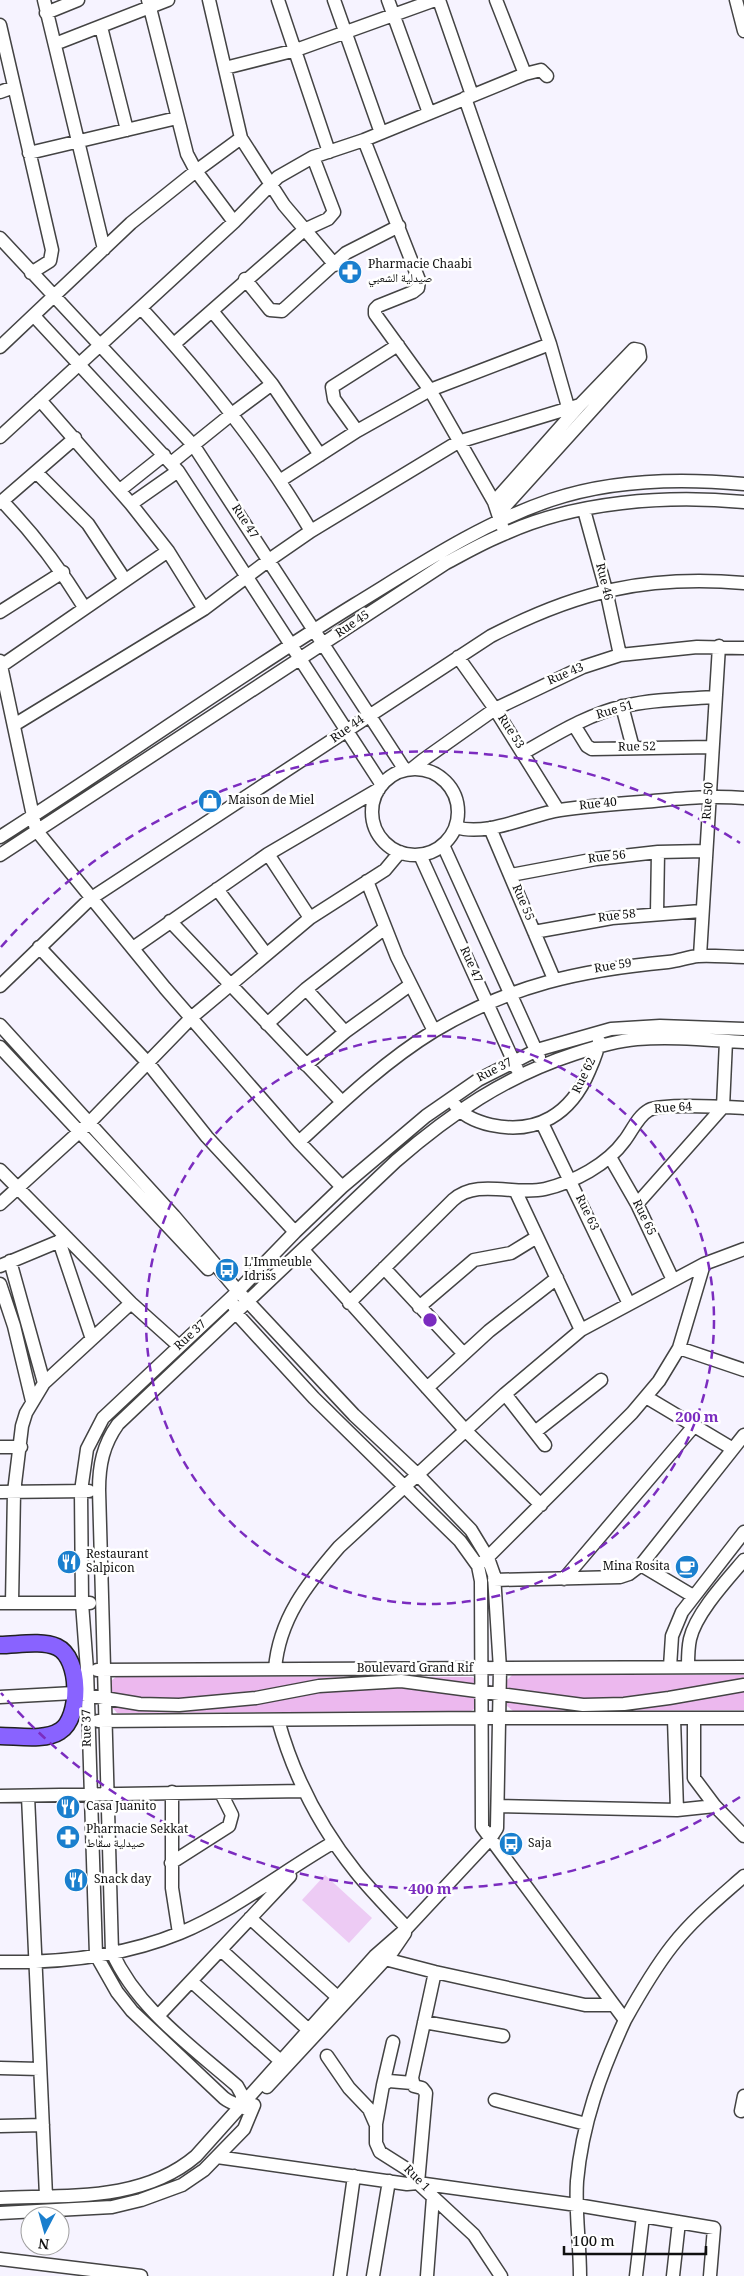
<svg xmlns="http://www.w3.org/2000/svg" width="744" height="2276" font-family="Georgia,'Noto Naskh Arabic',serif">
  <rect width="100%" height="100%" fill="#f6f3ff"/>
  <path fill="#ecb8ee" d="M 512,1675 L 744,1675 L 744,1710 L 513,1711 L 507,1706 L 507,1680 Z
    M 117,1676 L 472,1677 L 475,1679 L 477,1707 L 471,1711 L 117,1713 L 112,1707 L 111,1681 Z"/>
  <path fill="#edcbf4" d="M 325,1875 L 372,1918 L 349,1943 L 302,1900 Z"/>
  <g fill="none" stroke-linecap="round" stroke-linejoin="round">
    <g stroke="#434343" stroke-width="15">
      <path id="minor" d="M 44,0 L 104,249
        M 148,0 L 187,154 L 196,171 L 234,222
        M 209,0 L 241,138 L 284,205 L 335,265
        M 278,0 L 329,152
        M 334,0 L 381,133
        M 388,0 L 429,113
        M 439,0 L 472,95
        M 496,0 L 525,74
        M 736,0 L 744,31
        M 46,13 L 78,0
        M 0,25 L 52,250 L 50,261 L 31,273
        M 101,27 L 127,130
        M 55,44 L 168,0
        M 225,68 L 296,50 L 435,0
        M 0,92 L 14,87
        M 465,98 L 550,344 L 568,407
        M 364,140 L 419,280 L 418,288 L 413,292 L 378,306 L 375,309 L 375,314 L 430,390 L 494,502 L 502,526
        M 29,153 L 177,118
        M 0,238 L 194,446 L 405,770
        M 245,279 L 270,310 L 282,311 L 346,253 L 399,226
        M 141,308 C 207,380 261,447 311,531
        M 212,311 L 272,384 L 320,455
        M 34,316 L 178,471 L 382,785
        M 174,344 L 304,230 L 328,219 L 334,212 L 313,157
        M 0,347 L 131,223 L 196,171 L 241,138
        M 40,400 L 131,504 L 168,551 L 204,609
        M 357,431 L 334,399 L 332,387 L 398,345
        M 0,437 L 234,222 L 278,177 L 313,157 L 364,140 L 525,74 L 541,70 L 547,76
        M 171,463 L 233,413 L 272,384
        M 36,472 L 88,524 L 125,580
        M 281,480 L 357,431 L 430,390 L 550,344
        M 120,490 L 164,455
        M 2,501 C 34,534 60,568 84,607
        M 494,502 L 580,405 L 634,349 L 639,350 L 640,357 L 498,514
        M 0,503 L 75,438
        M 131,504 L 178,471
        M 584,510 L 606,590 L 620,655
        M 0,612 L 63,572
        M 458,657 L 495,709 L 558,810
        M 0,661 L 36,830 L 165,988 L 299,1142 L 342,1187
        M 1,666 L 168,551
        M 622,706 L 633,748
        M 14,725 L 204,609 L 269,560 L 311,531 L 458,442 L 580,405
        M 574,725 L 587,746 L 592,749 L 712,747
        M 523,753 C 555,735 588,714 624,706 C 654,699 685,699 715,697
        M 416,769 L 413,768 L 423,760 L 495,709 L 583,667 L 620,655 L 697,647 L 744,648
        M372 812a43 43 0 1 1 86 0a43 43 0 1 1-86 0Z
        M 456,827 C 486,837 529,815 560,810 C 587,806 614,804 641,802 C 676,799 709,795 744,798
        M 490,828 L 554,979
        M 0,837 C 119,761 234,679 354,605 C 418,566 480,524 551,500 C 613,479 680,478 744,484
        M 443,845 L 539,1057
        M 268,854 L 310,918
        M 0,855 L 446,563 C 465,553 484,542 504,534 C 576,501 666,495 744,502
        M 420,855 L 517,1069
        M 511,875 L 596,859 L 658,852 L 705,851
        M 367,881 L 397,957 L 434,1031
        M 217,889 L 266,954
        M 657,913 L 658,852
        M 170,921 L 342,1102
        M 534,932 L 612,918 L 701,911
        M 39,947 L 148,1063 L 207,1137 L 295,1232
        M 133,948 L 268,854 L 379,789
        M 700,956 L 719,646
        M 0,986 L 90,899 L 491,636 C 578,591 646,575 744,583
        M 306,989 L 345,1032
        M 267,1024 L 306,989 L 385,928
        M 0,1025 L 174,1216 L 237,1290 L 354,1415 L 418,1475 L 471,1530 L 488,1558 L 494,1575 L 500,1669 L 497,1828 L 490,1839 L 407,1928 L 375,1956 L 196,2156 C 142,2202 67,2195 0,2198
        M 0,1047 L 208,1269
        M 306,1065 L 345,1032 L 410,985
        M 455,1105 C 463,1116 478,1122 491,1125 C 537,1135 571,1114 589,1071 C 593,1062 598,1051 599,1041
        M 542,1123 L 629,1304
        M 299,1142 C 341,1103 385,1061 434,1031 C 511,985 581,970 668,962 C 678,961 688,957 698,956 C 713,955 729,957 744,957
        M 610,1157 L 637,1204 L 673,1280
        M 0,1170 L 131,1303 L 179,1346
        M 516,1192 L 581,1330
        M 0,1204 L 90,1122 L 192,1017 L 310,918 L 385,870 L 400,852
        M 637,1204 L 723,1107 L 726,1041
        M 59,1241 L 92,1339
        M 303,1250 L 466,1431 L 541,1505
        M 10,1261 L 44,1383
        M 0,1266 L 67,1238
        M 384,1268 L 463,1353
        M 0,1284 L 14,1326 L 32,1401
        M 349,1303 L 453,1200 C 477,1178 515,1196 545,1189 C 574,1182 607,1165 625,1140 C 632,1131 638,1116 649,1110 C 663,1103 726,1107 744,1108
        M 234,1305 L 236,1313 L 314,1398 L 460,1541 L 478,1566 L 481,1581 L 482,1827 L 625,2020 C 601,2072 582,2124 577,2181 C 575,2212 580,2244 580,2276
        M 419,1307 L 474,1260 L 511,1253 L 537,1237
        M 679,1348 L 744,1370
        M 427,1388 L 489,1331 L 557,1278
        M 505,1394 L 545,1445
        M 646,1397 L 733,1449
        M 535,1432 L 601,1380
        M 0,1447 L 21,1447
        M 0,1492 L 89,1491
        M 484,1561 L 632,1413 L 659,1381 L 679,1348 L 704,1264
        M 641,1565 L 744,1435
        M 564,1579 L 694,1426
        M 494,1580 L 620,1577 L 629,1574 L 641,1565 L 693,1596
        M 0,1603 L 90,1603
        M 12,1603 L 14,1492 L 22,1426 L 26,1413 L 44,1383 L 131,1303
        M 688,1666 C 688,1657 688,1648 690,1639 C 696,1613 727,1580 744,1560
        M 670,1667 L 672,1636 L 682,1612 L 744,1532
        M 275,1669 C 279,1619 307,1584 339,1547 L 505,1394 L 581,1330 L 704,1264 L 744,1249
        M 97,1670 L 744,1667
        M 0,1697 L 74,1693 L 140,1704 L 179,1705 L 256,1698 L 319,1686 L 401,1681 L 583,1705 L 624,1704 L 669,1698 L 744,1685
        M 674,1719 L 677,1810
        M 694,1719 L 694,1778 L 715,1806 L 744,1836
        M 278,1720 C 293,1774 320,1827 356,1872 C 372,1892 390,1910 407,1928
        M 98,1721 L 482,1718 L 744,1718
        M 172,1792 L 172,1888 L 179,1933
        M 0,1796 L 305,1791
        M 28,1796 L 46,2196
        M 498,1806 L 677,1810 L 715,1806
        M 171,1863 L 229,1826 L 232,1815 L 221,1793
        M 250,1918 L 343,2002
        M 221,1950 L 313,2034
        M 381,1958 L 435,1972 L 585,2005 L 613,2005
        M 0,1962 C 59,1963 124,1956 180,1933 C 235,1910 282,1872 334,1842
        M 191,1981 L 285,2065
        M 158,2016 L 290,1876
        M 625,2020 C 639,1995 654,1969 672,1946 C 693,1919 719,1898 744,1876
        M 424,2022 L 503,2036
        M 327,2056 L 349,2088 L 369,2109 L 376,2125 L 376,2143 L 380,2152 L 410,2171 L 418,2183 L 474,2235 L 501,2276
        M 0,2068 L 40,2069
        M 383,2085 L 393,2042
        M 267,2087 L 392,1952 L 405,1933
        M 495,2100 L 586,2124
        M 242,2104 L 242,2095 L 237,2086 C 191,2046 137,2008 112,1952 L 99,1490 C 99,1465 103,1445 118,1424 L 396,1161 C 450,1114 506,1076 574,1054 C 595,1047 615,1041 637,1039 C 673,1036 709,1040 744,1042
        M 741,2111 L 744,2096
        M 251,2112 C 242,2105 233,2105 224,2098 L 132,2011 L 117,1992 L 96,1955 L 87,1670 L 82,1603 L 81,1491 L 87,1449 L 103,1418 L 233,1296 L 295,1232 L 342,1187 L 426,1116 L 478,1080 L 537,1050 L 611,1029 L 660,1026 L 744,1029
        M 376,2124 L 383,2085 L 389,2081 L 412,2083
        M 0,2126 L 43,2125
        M 217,2157 L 407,2184 L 418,2183 L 577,2205 L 714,2228 L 710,2276
        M 418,2183 L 426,2093 L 422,2088 L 414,2086 L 412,2078 L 435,1972
        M 0,2213 L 112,2207 L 141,2200 L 182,2185 L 204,2170 L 244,2129 L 254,2105
        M 0,2259 L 141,2276
        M 340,2276 L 354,2176
        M 373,2276 L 389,2181
        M 427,2276 L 433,2197
        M 636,2276 L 643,2216
        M 673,2276 L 679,2222"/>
    </g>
    <g stroke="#212121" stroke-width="19">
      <path id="major" d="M 0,1645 C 17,1645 41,1640 57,1647 C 81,1658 81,1718 60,1731 C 45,1741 18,1736 0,1736"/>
    </g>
    <use href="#minor" stroke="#fff" stroke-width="12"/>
    <use href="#major" stroke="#8963ff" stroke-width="16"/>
  </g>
  <g fill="none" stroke="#7b2cbf" stroke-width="2.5" stroke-dasharray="9 6">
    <circle cx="430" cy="1320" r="284"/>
    <path d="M740 1797A569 569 0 0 1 1 1693M1 947A569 569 0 0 1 740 843"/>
  </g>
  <defs>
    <g id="pharmacy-disc" transform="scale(1.25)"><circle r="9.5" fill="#1a7fce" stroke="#fff"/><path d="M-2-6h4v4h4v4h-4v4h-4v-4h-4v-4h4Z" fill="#fff"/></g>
    <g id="shop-disc" transform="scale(1.25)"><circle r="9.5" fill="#1a7fce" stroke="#fff"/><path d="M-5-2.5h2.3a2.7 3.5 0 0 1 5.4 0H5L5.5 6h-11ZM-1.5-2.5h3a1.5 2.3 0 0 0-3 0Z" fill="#fff"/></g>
    <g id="bus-disc" transform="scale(1.25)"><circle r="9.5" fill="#1a7fce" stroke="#fff"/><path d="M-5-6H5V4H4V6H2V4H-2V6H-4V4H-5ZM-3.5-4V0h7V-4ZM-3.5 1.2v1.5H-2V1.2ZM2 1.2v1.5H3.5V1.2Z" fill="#fff"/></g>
    <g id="restaurant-disc" transform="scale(1.25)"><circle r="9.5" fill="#1a7fce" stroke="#fff"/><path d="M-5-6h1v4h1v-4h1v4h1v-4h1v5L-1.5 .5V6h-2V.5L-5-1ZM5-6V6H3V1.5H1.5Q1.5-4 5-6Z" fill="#fff"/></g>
    <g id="cafe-disc" transform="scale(1.25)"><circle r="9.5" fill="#1a7fce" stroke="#fff"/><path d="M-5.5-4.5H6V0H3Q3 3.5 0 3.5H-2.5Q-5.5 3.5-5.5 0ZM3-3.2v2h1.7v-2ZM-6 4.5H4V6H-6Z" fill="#fff"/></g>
  </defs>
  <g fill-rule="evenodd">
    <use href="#pharmacy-disc" x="350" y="272"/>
    <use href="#shop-disc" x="210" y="801"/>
    <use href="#bus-disc" x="227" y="1270"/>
    <use href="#restaurant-disc" x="69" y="1562"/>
    <use href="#cafe-disc" x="687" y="1567"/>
    <use href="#restaurant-disc" x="68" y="1807"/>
    <use href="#pharmacy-disc" x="68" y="1837"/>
    <use href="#bus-disc" x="511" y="1844"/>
    <use href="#restaurant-disc" x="76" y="1880"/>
  </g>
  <g text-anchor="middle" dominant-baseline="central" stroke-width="5" stroke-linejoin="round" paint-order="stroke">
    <g font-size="12" fill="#101010" stroke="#fff" text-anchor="start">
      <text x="368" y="265">Pharmacie Chaabi<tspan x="368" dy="14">صيدلية الشعبي</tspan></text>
      <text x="228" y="801">Maison de Miel</text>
      <text x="244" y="1263">L'Immeuble<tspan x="244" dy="14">Idriss</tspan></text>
      <text x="86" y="1555">Restaurant<tspan x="86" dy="14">Salpicon</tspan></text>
      <text x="670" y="1567" text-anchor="end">Mina Rosita</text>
      <text x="86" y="1807">Casa Juanito</text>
      <text x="86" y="1830">Pharmacie Sekkat<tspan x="86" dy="14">صيدلية سقاط</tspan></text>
      <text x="528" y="1844">Saja</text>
      <text x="94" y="1880">Snack day</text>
    </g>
    <g font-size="12" fill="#101010" stroke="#fff">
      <text transform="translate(244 522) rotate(57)">Rue 47</text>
      <text transform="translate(603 582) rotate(76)">Rue 46</text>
      <text transform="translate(353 625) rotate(-34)">Rue 45</text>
      <text transform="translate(566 675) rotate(-23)">Rue 43</text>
      <text transform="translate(615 711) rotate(-16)">Rue 51</text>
      <text transform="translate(348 730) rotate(-35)">Rue 44</text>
      <text transform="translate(510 732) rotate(57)">Rue 53</text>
      <text transform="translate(637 748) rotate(-1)">Rue 52</text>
      <text transform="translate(709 801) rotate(-86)">Rue 50</text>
      <text transform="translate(598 805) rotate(-6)">Rue 40</text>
      <text transform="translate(607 858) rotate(-7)">Rue 56</text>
      <text transform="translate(522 903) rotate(67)">Rue 55</text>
      <text transform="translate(617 917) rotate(-7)">Rue 58</text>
      <text transform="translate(470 965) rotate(66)">Rue 47</text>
      <text transform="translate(613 967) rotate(-9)">Rue 59</text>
      <text transform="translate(495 1071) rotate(-27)">Rue 37</text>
      <text transform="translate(585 1076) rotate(-64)">Rue 62</text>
      <text transform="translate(673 1109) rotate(-4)">Rue 64</text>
      <text transform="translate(586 1213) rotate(64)">Rue 63</text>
      <text transform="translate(643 1218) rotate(64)">Rue 65</text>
      <text transform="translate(191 1336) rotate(-43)">Rue 37</text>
      <text x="415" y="1669">Boulevard Grand Rif</text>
      <text transform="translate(88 1728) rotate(-91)">Rue 37</text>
      <text transform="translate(416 2179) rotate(46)">Rue 1</text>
    </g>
  </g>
  <circle cx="430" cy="1320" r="8" fill="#7b2cbf" stroke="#fff" stroke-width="2.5"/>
  <g font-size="15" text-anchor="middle" font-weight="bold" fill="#7b2cbf" stroke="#fff" stroke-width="5" stroke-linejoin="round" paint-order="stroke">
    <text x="697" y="1422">200 m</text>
    <text x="430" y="1894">400 m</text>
  </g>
  <g transform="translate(45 2231) rotate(186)"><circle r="24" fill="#ffffff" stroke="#9f9f9f"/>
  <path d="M0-4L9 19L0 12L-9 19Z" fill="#1a7fce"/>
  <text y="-8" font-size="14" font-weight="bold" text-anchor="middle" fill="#101010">N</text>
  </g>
  <path d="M564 2246v8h142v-8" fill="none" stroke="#101010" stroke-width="2.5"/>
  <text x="572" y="2246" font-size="15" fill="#101010" stroke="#ffffff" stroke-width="4" paint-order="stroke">100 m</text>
</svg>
